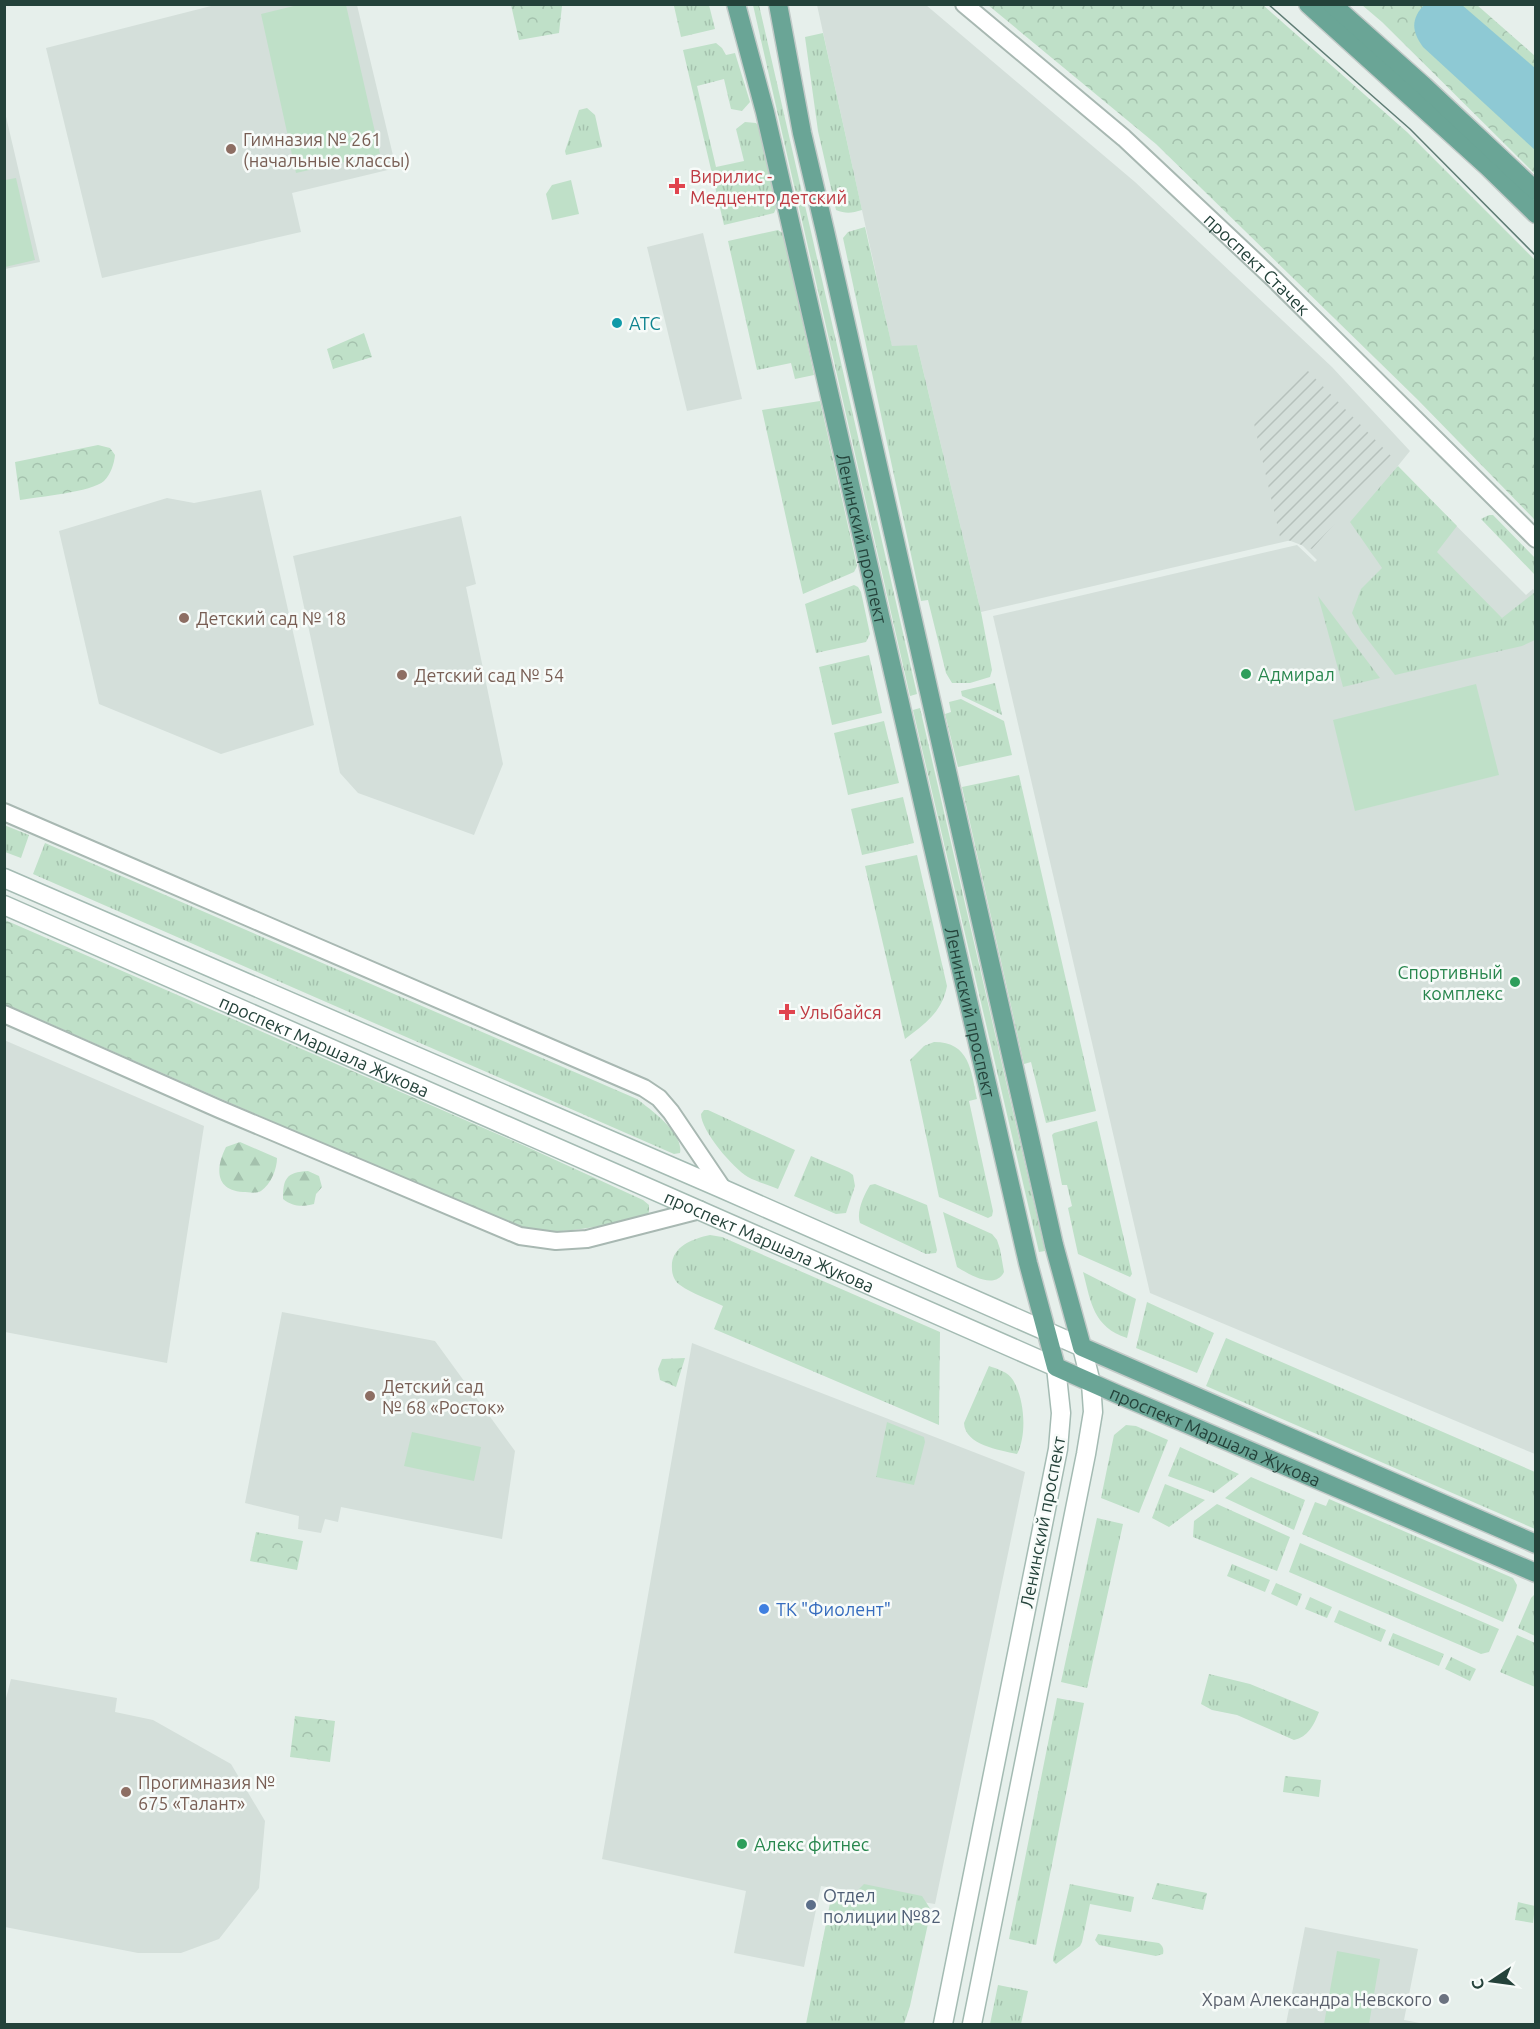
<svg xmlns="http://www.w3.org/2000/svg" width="1540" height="2029" font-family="Ubuntu,sans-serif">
  <defs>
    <pattern id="industrial-furrows" width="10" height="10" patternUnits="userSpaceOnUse" patternTransform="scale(1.5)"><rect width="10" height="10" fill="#d4dfda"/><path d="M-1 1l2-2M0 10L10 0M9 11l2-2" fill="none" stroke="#b6c1bc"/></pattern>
    <pattern id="grass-tufts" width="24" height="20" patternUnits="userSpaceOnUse" patternTransform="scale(1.5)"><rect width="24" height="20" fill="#bfe0c8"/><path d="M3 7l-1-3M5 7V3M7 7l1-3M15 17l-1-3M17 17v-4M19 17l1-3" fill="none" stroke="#a4c1ad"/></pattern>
    <pattern id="forest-firs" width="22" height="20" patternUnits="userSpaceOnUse" patternTransform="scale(1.5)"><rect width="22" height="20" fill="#bfe0c8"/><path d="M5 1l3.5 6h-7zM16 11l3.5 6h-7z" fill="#a4c1ad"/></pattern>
    <pattern id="park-crowns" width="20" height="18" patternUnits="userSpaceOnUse" patternTransform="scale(1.5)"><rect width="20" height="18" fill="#bfe0c8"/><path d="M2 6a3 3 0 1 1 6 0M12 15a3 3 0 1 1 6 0" fill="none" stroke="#a4c1ad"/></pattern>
  </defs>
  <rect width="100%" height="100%" fill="#e6efeb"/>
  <path fill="#d4dfda" d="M 215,5 L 357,5 L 396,168 L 292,193 L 301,232 L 102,278 L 46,48 Z
    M 817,5 L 926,5 L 1135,182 L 1332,367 L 1410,451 L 1397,467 L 1526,595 L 1533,589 L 1535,592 L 1535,1454 L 1150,1293 L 993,616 L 1297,545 L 1315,562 L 1317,560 L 1296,539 L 981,612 L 917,345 L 892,347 Z
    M 4,108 L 40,262 L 5,269 L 4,269 Z
    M 703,233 L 742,399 L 687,411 L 647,247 Z
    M 261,490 L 314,725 L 221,754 L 99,704 L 59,531 L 167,498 L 194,503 Z
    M 461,516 L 476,584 L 466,587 L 503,764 L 474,835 L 358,793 L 340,773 L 293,556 Z
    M 4,1040 L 204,1126 L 167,1363 L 5,1332 Z
    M 282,1312 L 435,1341 L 515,1451 L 502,1539 L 341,1507 L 338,1522 L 325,1519 L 321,1533 L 298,1529 L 299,1516 L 245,1503 Z
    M 692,1343 L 1025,1472 L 935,1904 L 821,1886 L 804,1967 L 734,1953 L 746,1891 L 602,1859 Z
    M 11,1679 L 117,1698 L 115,1712 L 153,1720 L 231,1764 L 265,1821 L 259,1888 L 219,1939 L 181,1953 L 138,1953 L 5,1927 L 4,1706 Z
    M 1305,1927 L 1418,1949 L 1404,2020 L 1425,2024 L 1286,2024 Z"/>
  <path fill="url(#industrial-furrows)" d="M 1305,368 L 1393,458 L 1312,549 L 1280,537 L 1253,419 Z"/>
  <path fill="url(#grass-tufts)" d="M 679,5 L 709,5 L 715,29 L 681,37 L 674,6 Z
    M 753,5 L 759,5 L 917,694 L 910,696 Z
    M 823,33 L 862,210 C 852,213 846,214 836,210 L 818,131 L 805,37 Z
    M 716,43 L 722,48 L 726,55 L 735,53 L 750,102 L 742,111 L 731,109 L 724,79 L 697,86 L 716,167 L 744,161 L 736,129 L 745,122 L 756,123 L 759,127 L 777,206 L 774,213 L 724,225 L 683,50 Z
    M 587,108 L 595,115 L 602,147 L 566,155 L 565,151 L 579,110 Z
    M 865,227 L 892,346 L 917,345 L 981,612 L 992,670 L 990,677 L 970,683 L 952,683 L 946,673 L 928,600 L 921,601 L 843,238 L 848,232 Z
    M 778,230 L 784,234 L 814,375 L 795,379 L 791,363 L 757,370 L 728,241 Z
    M 820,401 L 857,566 L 854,572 L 803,594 L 762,410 Z
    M 1398,466 L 1457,526 L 1437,552 L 1502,618 L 1534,593 L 1535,594 L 1535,640 L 1522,646 L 1395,675 L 1361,631 L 1352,613 L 1361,589 L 1382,568 L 1350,522 Z
    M 1489,515 L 1493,515 L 1535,558 L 1535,572 L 1534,574 L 1481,519 Z
    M 854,585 L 858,587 L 861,592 L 870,634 L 866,642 L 816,653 L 805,604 Z
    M 1318,596 L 1380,678 L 1343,687 Z
    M 869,655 L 882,713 L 832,725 L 819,667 Z
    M 995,683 L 1002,715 L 962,696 L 961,691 Z
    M 961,699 L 1004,721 L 1012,755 L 958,767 L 945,714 L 951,712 L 949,702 Z
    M 920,708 L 1045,1251 L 1039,1252 L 913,710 Z
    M 884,721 L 899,783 L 848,795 L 834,733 Z
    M 1019,775 L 1096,1111 L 1046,1123 L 1031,1062 L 1024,1064 L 962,787 Z
    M 903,797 L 914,843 L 862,855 L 851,809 Z
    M 4,825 L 29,835 L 21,858 L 5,852 Z
    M 45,843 L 637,1099 C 651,1110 684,1133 680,1153 L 674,1154 L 33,874 Z
    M 917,855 L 947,986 C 942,1012 925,1024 905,1039 L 865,866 Z
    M 934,1042 C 970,1042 971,1071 977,1099 L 969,1101 L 993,1211 L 992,1216 L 988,1218 L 939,1197 L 910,1060 L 924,1046 Z
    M 704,1110 L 708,1110 L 795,1150 L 778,1189 C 769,1185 757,1182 748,1177 C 733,1168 701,1131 701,1114 Z
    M 1097,1121 L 1132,1274 L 1130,1277 L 1078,1254 L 1068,1208 L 1072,1206 L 1067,1185 L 1062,1185 L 1052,1135 L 1054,1133 Z
    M 811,1156 L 849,1172 L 853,1175 L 855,1186 L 846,1213 L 836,1214 L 794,1196 Z
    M 875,1184 L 927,1205 L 937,1250 L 936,1253 L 926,1254 L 860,1223 C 856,1212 864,1195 870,1185 Z
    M 943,1212 L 992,1234 L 997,1240 L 1000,1249 L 1004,1272 C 995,1290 970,1275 957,1267 Z
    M 710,1235 L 722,1237 L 940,1332 L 939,1425 L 714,1329 L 723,1306 C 709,1299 692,1294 680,1285 C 675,1282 672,1275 672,1269 C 670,1247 692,1239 710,1235 Z
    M 1083,1272 L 1136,1299 L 1127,1338 C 1093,1327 1091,1302 1083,1272 Z
    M 1147,1302 L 1214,1333 L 1197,1373 L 1136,1348 Z
    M 1226,1338 L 1535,1472 L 1535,1529 L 1206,1386 Z
    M 989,1366 C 998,1369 1008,1372 1013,1380 C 1025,1400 1027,1435 1017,1454 C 999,1450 965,1445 964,1423 Z
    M 887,1422 L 924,1437 L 925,1442 L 914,1485 L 876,1477 Z
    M 1126,1425 L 1136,1426 L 1168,1440 L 1139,1513 L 1101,1498 L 1114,1435 Z
    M 1180,1447 L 1239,1474 L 1214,1493 L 1168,1476 Z
    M 1251,1477 L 1305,1500 L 1294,1530 L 1225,1498 Z
    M 1165,1484 L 1205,1500 L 1169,1527 L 1152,1518 Z
    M 1329,1499 L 1513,1578 L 1517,1585 L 1516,1590 L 1503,1622 L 1302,1534 L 1315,1502 L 1326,1506 Z
    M 1217,1504 L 1290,1537 L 1277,1571 L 1193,1537 L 1194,1521 Z
    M 1097,1518 L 1123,1524 L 1087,1688 L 1061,1682 Z
    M 1300,1543 L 1499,1629 L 1489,1652 L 1481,1654 L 1289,1572 Z
    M 1232,1564 L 1270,1580 L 1265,1592 L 1227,1576 Z
    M 1276,1583 L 1302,1594 L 1297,1606 L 1271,1594 Z
    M 1535,1594 L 1535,1636 L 1518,1628 L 1531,1598 Z
    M 1310,1597 L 1332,1607 L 1327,1618 L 1305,1609 Z
    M 1339,1610 L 1386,1630 L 1381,1642 L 1334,1622 Z
    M 1393,1633 L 1444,1654 L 1439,1666 L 1388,1645 Z
    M 1517,1635 L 1535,1643 L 1535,1687 L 1500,1672 Z
    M 1451,1657 L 1476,1669 L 1470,1681 L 1445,1669 Z
    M 1209,1674 L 1250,1684 L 1319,1712 C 1314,1725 1308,1737 1294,1740 L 1237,1715 L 1212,1710 L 1201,1704 Z
    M 1057,1698 L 1084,1703 L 1036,1945 L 1009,1939 Z
    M 864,1884 L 922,1896 L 931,1910 L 910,2006 L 904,2024 L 806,2024 L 831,1898 L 836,1893 L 857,1891 Z
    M 1070,1884 L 1134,1897 L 1131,1912 L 1090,1904 L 1082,1942 L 1080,1946 L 1056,1964 L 1053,1961 L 1053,1958 Z
    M 1098,1934 L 1159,1943 C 1163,1946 1164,1949 1163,1954 L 1156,1956 L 1099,1945 L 1095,1940 Z
    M 998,1985 L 1028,1991 L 1021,2024 L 990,2024 Z"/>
  <path fill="url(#forest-firs)" d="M 240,1142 L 277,1158 C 277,1169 271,1184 261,1191 C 256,1194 248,1192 243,1192 C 214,1190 216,1167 226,1147 Z
    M 308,1171 L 319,1176 L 322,1187 L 316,1194 L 314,1204 C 303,1207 293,1207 283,1199 C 283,1179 286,1172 308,1171 Z"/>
  <path fill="url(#park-crowns)" d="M 511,5 L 511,4 L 567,5 L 562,6 L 559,33 L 519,40 Z
    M 988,5 L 1263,5 L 1407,132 L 1535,260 L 1535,520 L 1418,400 L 1156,144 Z
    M 1362,5 L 1477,5 L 1535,56 L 1535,174 L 1382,22 Z
    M 364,333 L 372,357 L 333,369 L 327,349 Z
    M 98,445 L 110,448 L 115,455 C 114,464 111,474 104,481 C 92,492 38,497 20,500 L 15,462 Z
    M 5,920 L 525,1146 L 643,1200 L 649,1205 L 649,1212 L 645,1217 C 604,1225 562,1236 520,1230 L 5,1004 Z
    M 685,1358 L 676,1387 L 660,1380 L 658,1369 L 662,1359 Z
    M 256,1532 L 303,1541 L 297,1570 L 250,1561 Z
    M 295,1716 L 335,1721 L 330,1762 L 290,1757 Z
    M 1285,1776 L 1321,1780 L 1319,1797 L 1283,1792 Z
    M 1157,1883 L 1207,1893 L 1203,1910 L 1152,1899 Z
    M 1518,1902 L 1535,1906 L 1533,1923 L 1515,1920 Z"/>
  <path fill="#bfe0c8" d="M 302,4 L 346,5 L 380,154 L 296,173 L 261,14 Z
    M 16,178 L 35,260 L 5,267 L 5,180 Z
    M 571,180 L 579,214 L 552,220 L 546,194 L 552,185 Z
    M 1476,684 L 1499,775 L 1355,811 L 1333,720 Z
    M 412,1432 L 481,1447 L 474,1481 L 404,1466 Z
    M 1337,1951 L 1380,1959 L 1369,2024 L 1324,2024 Z"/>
  <path fill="#8ec9d4" d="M 1425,4 L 1462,5 L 1535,68 L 1535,150 L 1423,47 C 1411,31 1411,18 1425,4 Z"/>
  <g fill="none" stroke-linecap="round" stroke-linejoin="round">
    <g stroke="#a8b8b2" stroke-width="20">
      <g id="street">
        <path id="s1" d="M 964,4 L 1124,138 L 1275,280 L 1536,539"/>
        <path d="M 4,812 L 644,1088 L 659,1098 L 671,1112 L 723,1189"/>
        <path d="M 4,1014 L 219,1109 L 520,1236 L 556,1241 L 587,1239 L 700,1210"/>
      </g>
    </g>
    <g stroke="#a4bbb3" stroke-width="21">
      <g id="secondary">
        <path d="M 4,878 L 723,1189 L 1082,1347 L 1091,1383 L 1093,1412 L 1086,1454 L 972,2024"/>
        <path id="s2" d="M 4,905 L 1056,1367 L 1061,1413 L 1058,1449 L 943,2024"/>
      </g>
    </g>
    <g stroke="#c2cac8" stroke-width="21">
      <g id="primary">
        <path id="s3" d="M 736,4 L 765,112 L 1007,1171 L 1028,1263 L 1056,1367 L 1117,1394 L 1536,1573"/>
        <path d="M 778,4 L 802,133 L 825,231 L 1054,1245 L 1082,1347 L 1536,1544"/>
        <path d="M 1308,4 L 1488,167 L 1536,214"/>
        <path d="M 1332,4 L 1424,86 L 1536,191"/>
      </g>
    </g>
    <use href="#street" stroke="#fff" stroke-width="16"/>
    <use href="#secondary" stroke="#fff" stroke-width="18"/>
    <use href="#primary" stroke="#6aa596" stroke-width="18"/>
    <path stroke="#5f7d75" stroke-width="1.5" d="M 1268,4 L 1410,129 L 1536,256"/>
  </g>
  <g fill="#8d6e63" stroke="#f7fbf9" stroke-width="2">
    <circle cx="231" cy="149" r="6"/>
    <circle cx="184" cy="618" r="6"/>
    <circle cx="402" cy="675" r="6"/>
    <circle cx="370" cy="1396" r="6"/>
    <circle cx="126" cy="1792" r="6"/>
  </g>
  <g fill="#e0444e" stroke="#f7fbf9" stroke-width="2">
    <path d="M674 177h6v6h6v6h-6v6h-6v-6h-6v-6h6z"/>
    <path d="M784 1003h6v6h6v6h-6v6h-6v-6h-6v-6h6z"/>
  </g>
  <circle fill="#0f9aa8" stroke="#f7fbf9" stroke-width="2" cx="617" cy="323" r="6"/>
  <g fill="#2e9e5b" stroke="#f7fbf9" stroke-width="2">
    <circle cx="1246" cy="674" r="6"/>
    <circle cx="1515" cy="982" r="6"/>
    <circle cx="742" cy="1844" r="6"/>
  </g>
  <circle fill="#3f7fe0" stroke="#f7fbf9" stroke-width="2" cx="764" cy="1609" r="6"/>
  <circle fill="#5c6f8a" stroke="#f7fbf9" stroke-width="2" cx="811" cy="1905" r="6"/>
  <circle fill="#6b7280" stroke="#f7fbf9" stroke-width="2" cx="1444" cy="1999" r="6"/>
  <g text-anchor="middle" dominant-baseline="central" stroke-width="5" stroke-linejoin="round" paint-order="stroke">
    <g font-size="18" fill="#785e54" stroke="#f7fbf9" text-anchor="start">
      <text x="243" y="139">Гимназия № 261<tspan x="243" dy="21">(начальные классы)</tspan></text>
      <text x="196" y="618">Детский сад № 18</text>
      <text x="414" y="675">Детский сад № 54</text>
      <text x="382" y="1386">Детский сад<tspan x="382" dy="21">№ 68 «Росток»</tspan></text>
      <text x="138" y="1782">Прогимназия №<tspan x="138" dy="21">675 «Талант»</tspan></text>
    </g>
    <g font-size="18" fill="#be3a42" stroke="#f7fbf9" text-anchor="start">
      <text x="690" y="176">Вирилис -<tspan x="690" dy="21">Медцентр детский</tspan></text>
      <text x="800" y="1012">Улыбайся</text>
    </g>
    <g font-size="18" fill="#24423a" stroke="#f7fbf9">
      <text stroke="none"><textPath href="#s1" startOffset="392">проспект Стачек</textPath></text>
      <text stroke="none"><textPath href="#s3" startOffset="549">Ленинский проспект</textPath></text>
      <text stroke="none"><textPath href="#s3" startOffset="1035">Ленинский проспект</textPath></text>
      <text stroke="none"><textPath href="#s2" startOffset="350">проспект Маршала Жукова</textPath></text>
      <text stroke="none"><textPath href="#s2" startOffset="836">проспект Маршала Жукова</textPath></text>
      <text stroke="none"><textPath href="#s3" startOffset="1574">проспект Маршала Жукова</textPath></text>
      <text transform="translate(1042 1522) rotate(-79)">Ленинский проспект</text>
    </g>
    <g font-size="18" fill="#0d838f" stroke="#f7fbf9" text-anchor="start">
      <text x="629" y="323">АТС</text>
    </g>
    <g font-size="18" fill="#27864d" stroke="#f7fbf9" text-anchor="start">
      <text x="1258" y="674">Адмирал</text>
      <text x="1503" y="972" text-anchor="end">Спортивный<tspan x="1503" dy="21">комплекс</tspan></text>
      <text x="754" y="1844">Алекс фитнес</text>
    </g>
    <g font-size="18" fill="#366cbe" stroke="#f7fbf9" text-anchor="start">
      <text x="776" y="1609">ТК "Фиолент"</text>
    </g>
    <g font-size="18" fill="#4e5e75" stroke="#f7fbf9" text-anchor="start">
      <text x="823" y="1895">Отдел<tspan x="823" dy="21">полиции №82</tspan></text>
    </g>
    <g font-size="18" fill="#5b616d" stroke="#f7fbf9" text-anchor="end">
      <text x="1432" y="1999">Храм Александра Невского</text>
    </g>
  </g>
  <rect width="1540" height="2029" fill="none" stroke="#24423a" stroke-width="12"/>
  <g transform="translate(1492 1981) rotate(257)" stroke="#f7fbf9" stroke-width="4.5" paint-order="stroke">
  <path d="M0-4.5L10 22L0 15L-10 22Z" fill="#24423a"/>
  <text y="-9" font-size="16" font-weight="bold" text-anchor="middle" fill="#24423a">С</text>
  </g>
</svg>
